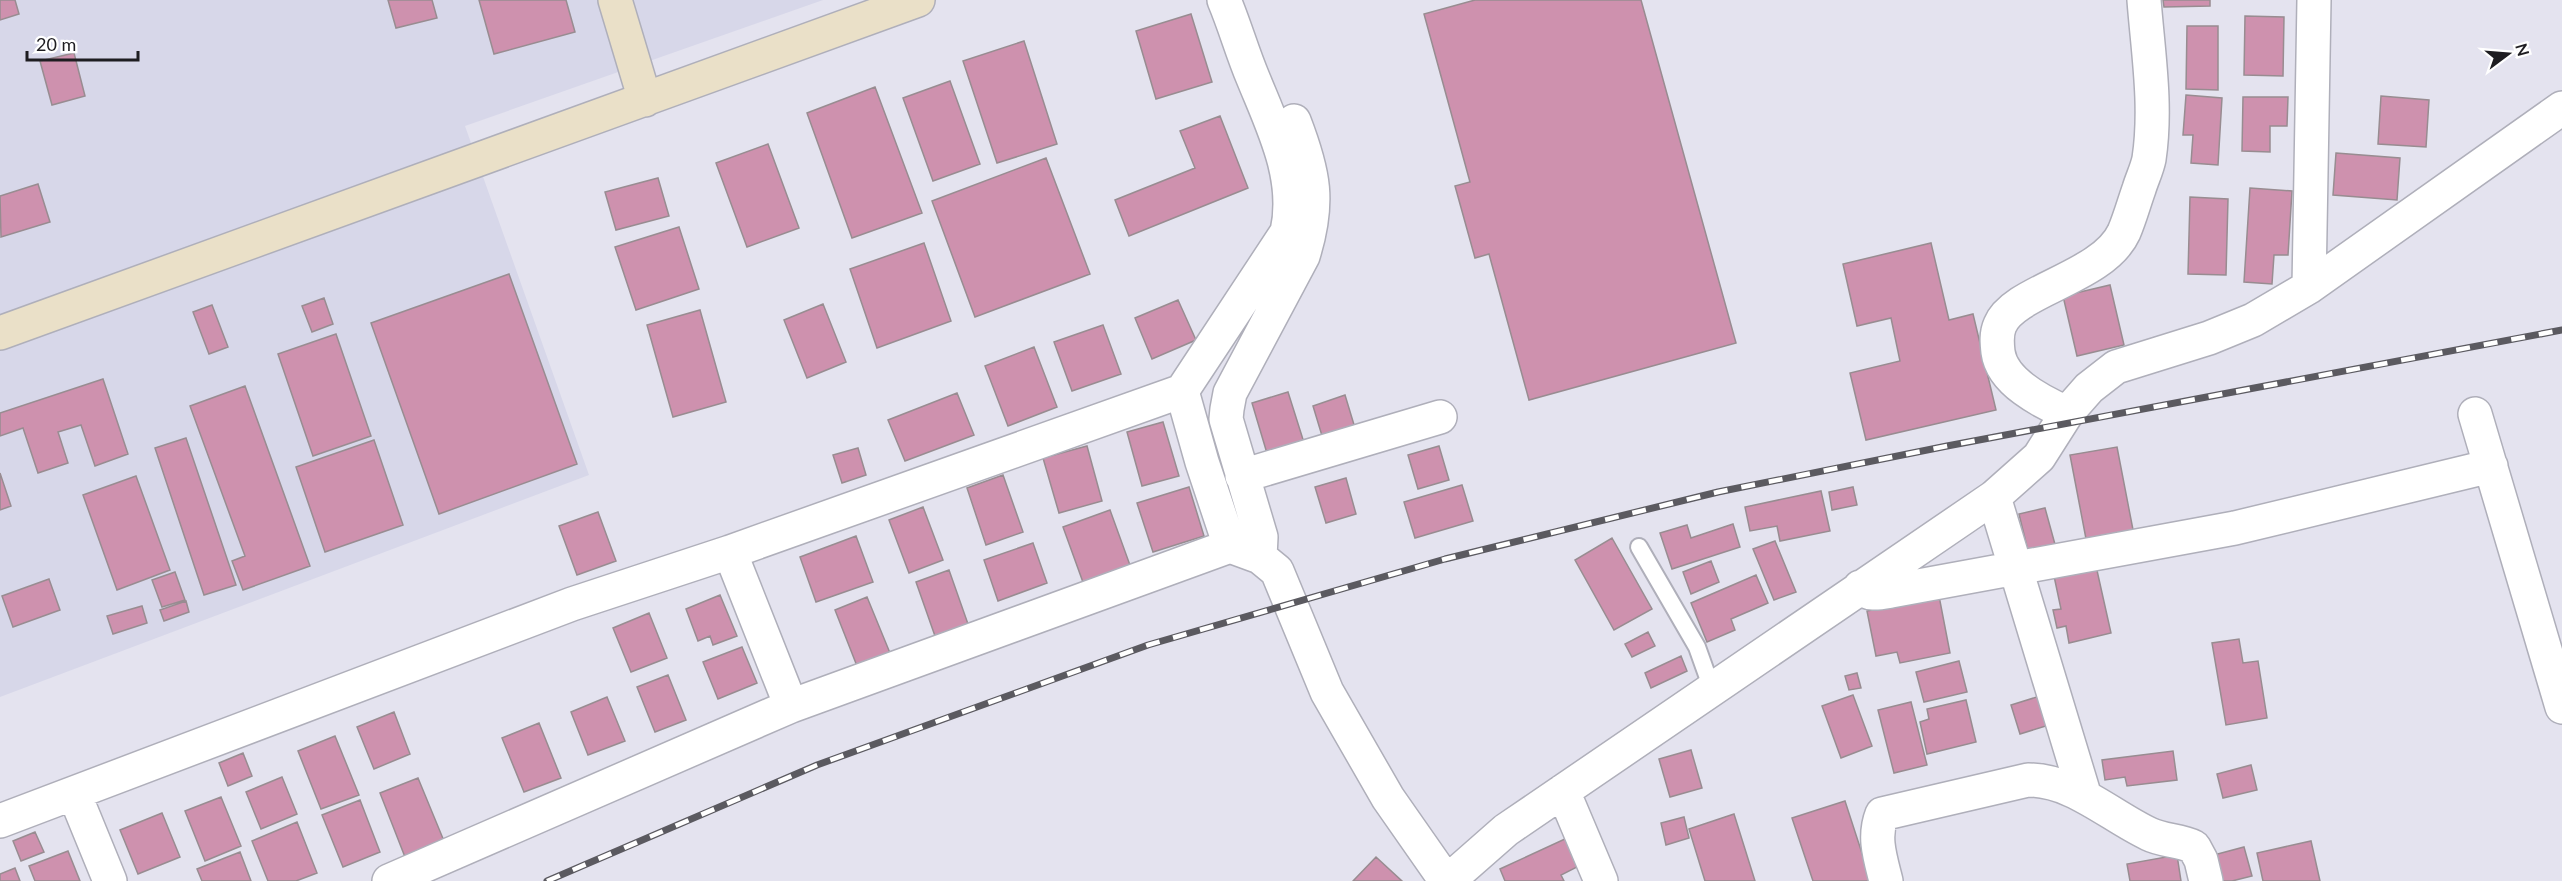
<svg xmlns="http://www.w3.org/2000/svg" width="2562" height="881" font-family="Lato,sans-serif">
  <rect width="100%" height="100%" fill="#e4e3ef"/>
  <path fill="#d7d7e9" d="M 0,0 L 823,0 L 465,126 L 589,475 L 0,697 Z"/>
  <path fill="#ce91ae" stroke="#988c91" stroke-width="1.5" d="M 0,0 L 15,0 L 19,14 L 0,20 Z
    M 388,0 L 432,0 L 437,18 L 396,28 Z
    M 479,0 L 566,0 L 575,32 L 494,54 Z
    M 1475,0 L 1641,0 L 1736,343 L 1529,400 L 1489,254 L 1475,258 L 1455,186 L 1470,182 L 1424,14 Z
    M 2163,0 L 2210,0 L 2210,6 L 2164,7 Z
    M 1191,14 L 1212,82 L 1156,99 L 1136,31 Z
    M 2245,16 L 2284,17 L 2283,76 L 2244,75 Z
    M 2187,26 L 2218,26 L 2218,90 L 2186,89 Z
    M 1024,41 L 1057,144 L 997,163 L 963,61 Z
    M 74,53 L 85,96 L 52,105 L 40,61 Z
    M 950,81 L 980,164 L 933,181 L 903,98 Z
    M 875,87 L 922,213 L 852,238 L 807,113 Z
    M 2186,95 L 2222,98 L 2218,165 L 2191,163 L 2193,135 L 2183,135 Z
    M 2381,96 L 2429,100 L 2426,147 L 2378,144 Z
    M 2243,97 L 2288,97 L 2287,126 L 2270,126 L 2270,152 L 2242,151 Z
    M 1220,116 L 1248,188 L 1129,236 L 1115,200 L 1195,168 L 1180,131 Z
    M 768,144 L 799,228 L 747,247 L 716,163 Z
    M 2336,153 L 2400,158 L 2397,200 L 2333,195 Z
    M 1046,158 L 1090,274 L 975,317 L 932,201 Z
    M 658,178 L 669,216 L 616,230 L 605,192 Z
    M 38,184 L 50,222 L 1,237 L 0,196 Z
    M 2250,188 L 2292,191 L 2288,255 L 2274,255 L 2272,284 L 2244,282 Z
    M 2190,197 L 2228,199 L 2226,275 L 2188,274 Z
    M 679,227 L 699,289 L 636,310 L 615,247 Z
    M 924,243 L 951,321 L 877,348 L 850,269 Z
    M 1931,243 L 1949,320 L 1973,314 L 1996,410 L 1866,440 L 1850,373 L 1900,361 L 1891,318 L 1857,326 L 1843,264 Z
    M 509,274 L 577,464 L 439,514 L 371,323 Z
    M 2110,285 L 2124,345 L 2077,356 L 2063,296 Z
    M 324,298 L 333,324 L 312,332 L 302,306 Z
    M 1178,300 L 1196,340 L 1152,359 L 1135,318 Z
    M 823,304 L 846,362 L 807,378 L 784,320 Z
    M 212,305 L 228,347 L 209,354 L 193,312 Z
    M 700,310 L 726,402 L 673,417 L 647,325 Z
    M 1103,325 L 1121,374 L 1072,391 L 1054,342 Z
    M 336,334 L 371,436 L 313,456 L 278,354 Z
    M 1034,347 L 1057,407 L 1008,426 L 985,366 Z
    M 103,379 L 128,454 L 95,466 L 81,425 L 58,432 L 68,463 L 38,473 L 23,428 L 0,436 L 0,413 Z
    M 245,386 L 310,566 L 243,590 L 232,561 L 245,556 L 190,406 Z
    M 1288,392 L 1306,449 L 1269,460 L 1252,403 Z
    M 957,393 L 974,435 L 905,461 L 888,420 Z
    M 1345,395 L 1355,428 L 1323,439 L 1313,406 Z
    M 1163,422 L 1179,476 L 1142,486 L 1127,432 Z
    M 186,438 L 236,585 L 204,595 L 155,448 Z
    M 374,440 L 403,525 L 325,552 L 296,467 Z
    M 1087,446 L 1102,501 L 1059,513 L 1043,458 Z
    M 1439,446 L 1449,480 L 1418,489 L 1408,455 Z
    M 2117,447 L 2134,535 L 2087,544 L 2070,455 Z
    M 858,448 L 866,475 L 842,483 L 833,455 Z
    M 0,473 L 11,506 L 0,510 Z
    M 1003,475 L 1023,532 L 986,545 L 967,488 Z
    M 136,476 L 170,570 L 117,590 L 83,495 Z
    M 1346,478 L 1356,514 L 1326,523 L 1315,487 Z
    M 1462,485 L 1473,521 L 1415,538 L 1404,502 Z
    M 1189,487 L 1204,536 L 1153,552 L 1137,503 Z
    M 1853,487 L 1857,505 L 1832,510 L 1829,492 Z
    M 1821,491 L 1830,531 L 1780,541 L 1777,526 L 1750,531 L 1745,507 Z
    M 923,507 L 943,560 L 909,573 L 889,520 Z
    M 2045,508 L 2056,548 L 2029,555 L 2019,514 Z
    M 1110,510 L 1131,568 L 1084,585 L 1063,527 Z
    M 598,512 L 616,561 L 577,575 L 559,526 Z
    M 1733,524 L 1740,547 L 1672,569 L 1660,533 L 1687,525 L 1691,538 Z
    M 856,536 L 873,582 L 816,602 L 800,557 Z
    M 1612,538 L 1652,609 L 1614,630 L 1575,560 Z
    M 1775,541 L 1796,592 L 1774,600 L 1753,549 Z
    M 1033,543 L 1047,583 L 998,601 L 984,560 Z
    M 1711,561 L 1719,582 L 1691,594 L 1683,572 Z
    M 2096,566 L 2111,633 L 2069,643 L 2066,626 L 2057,628 L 2053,610 L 2061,609 L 2054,576 Z
    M 949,570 L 968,624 L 935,636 L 916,582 Z
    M 175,572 L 185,600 L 162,607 L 152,580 Z
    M 1756,575 L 1768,603 L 1731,619 L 1735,630 L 1707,642 L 1691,603 Z
    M 49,579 L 60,610 L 13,627 L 2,596 Z
    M 720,595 L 737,636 L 713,645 L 710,636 L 698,641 L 686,609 Z
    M 1939,596 L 1950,653 L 1900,663 L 1897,652 L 1876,656 L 1867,611 Z
    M 867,597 L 890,653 L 857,666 L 835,610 Z
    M 186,601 L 189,612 L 164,621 L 160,610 Z
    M 142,606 L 147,623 L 113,634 L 107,616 Z
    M 649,613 L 667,658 L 631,672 L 613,628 Z
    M 1648,632 L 1655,646 L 1632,657 L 1625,644 Z
    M 2239,639 L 2243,663 L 2258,661 L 2267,718 L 2226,725 L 2212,643 Z
    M 742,647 L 757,683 L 718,699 L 703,662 Z
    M 1681,656 L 1687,671 L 1651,688 L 1645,673 Z
    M 1959,661 L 1967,692 L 1924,702 L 1916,672 Z
    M 1857,673 L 1861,688 L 1849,690 L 1845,676 Z
    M 668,675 L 686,720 L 655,732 L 637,687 Z
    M 1853,695 L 1872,746 L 1841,758 L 1822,706 Z
    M 2040,696 L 2049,725 L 2020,734 L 2011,705 Z
    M 607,697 L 625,741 L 588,755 L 571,712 Z
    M 1966,700 L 1976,742 L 1927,754 L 1920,722 L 1929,719 L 1927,709 Z
    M 1911,702 L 1927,765 L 1894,773 L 1878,710 Z
    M 394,712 L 410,754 L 374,769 L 357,727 Z
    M 539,723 L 561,778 L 524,792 L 502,738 Z
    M 335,736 L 359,795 L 321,809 L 298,751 Z
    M 1691,750 L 1702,788 L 1670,797 L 1659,759 Z
    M 2173,751 L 2177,780 L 2127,786 L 2125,777 L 2105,780 L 2102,760 Z
    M 243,753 L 252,776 L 228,786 L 219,763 Z
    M 2251,765 L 2257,790 L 2223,798 L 2217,774 Z
    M 282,777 L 297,814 L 261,829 L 246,792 Z
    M 418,778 L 444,841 L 405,857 L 380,793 Z
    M 221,797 L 241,846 L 205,861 L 185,811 Z
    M 360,800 L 380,852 L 343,867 L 322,815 Z
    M 1845,801 L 1871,881 L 1813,881 L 1792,818 Z
    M 162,813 L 180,857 L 138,874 L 120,830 Z
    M 1734,814 L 1755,881 L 1705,881 L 1689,829 Z
    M 1684,817 L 1689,838 L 1666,845 L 1661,823 Z
    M 297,822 L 317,873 L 296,881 L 268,881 L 252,841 Z
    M 35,832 L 44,852 L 21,861 L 13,841 Z
    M 1567,838 L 1579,866 L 1561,875 L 1564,881 L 1505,881 L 1500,869 Z
    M 2311,841 L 2320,881 L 2263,881 L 2257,853 Z
    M 2244,847 L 2252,876 L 2232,881 L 2216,881 L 2210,856 Z
    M 68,851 L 80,881 L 35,881 L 29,866 Z
    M 240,852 L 251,881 L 202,881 L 197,869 Z
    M 2177,855 L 2181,881 L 2130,881 L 2127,864 Z
    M 1376,857 L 1402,881 L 1353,881 Z
    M 15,868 L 20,881 L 0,881 L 0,874 Z"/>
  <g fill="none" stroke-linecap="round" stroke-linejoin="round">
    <g stroke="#afafba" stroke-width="20">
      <path id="lane" d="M 1639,547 L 1697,647 L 1712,689"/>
    </g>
    <g stroke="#afafba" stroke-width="36">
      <path id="street" d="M 1224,0 C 1235,26 1242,52 1253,78 C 1273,127 1299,178 1287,232 L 1182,391 L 1202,462 L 1230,546 L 1260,557 L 1277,571 L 1327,692 L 1388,798 L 1446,881
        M 2309,287 L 2314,0
        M 1182,391 L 730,552 L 791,706 L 1230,546
        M 2067,413 C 2042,402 2002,382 1998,352 C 1997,343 1996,334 2000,325 C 2014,290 2103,278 2124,232 C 2130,218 2134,203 2139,189 C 2142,179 2147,169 2149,159 C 2157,106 2148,52 2144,0
        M 2475,414 L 2562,707
        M 1242,476 L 1440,417
        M 1994,497 L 2085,797
        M 1260,557 L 1261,537 L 1231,436 L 1226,419 L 1227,409 L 1230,393 L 1303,256 C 1320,202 1314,173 1294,121
        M 1860,587 C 1868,596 1880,593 1891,591 L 2235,528 L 2491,466
        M 1563,791 L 1601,881
        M 74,793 L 110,881
        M 0,821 L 572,604 L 730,552
        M 389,881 L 791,706
        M 1448,881 L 1506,830 L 1994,497 L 2039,457 L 2067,413 L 2089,388 L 2116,367 L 2209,338 L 2253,320 L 2309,287 L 2562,108
        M 1886,881 C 1880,857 1873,837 1882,814 L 2028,780 C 2073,780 2109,815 2149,834 C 2163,841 2180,840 2194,847 L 2201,860 L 2206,881"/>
    </g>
    <g stroke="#afafba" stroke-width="36">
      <path id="secondary" d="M 615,0 L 645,100
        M 0,333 L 918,0"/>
    </g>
    <use href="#lane" stroke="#fff" stroke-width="16"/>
    <use href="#street" stroke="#fff" stroke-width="33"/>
    <use href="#secondary" stroke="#eae0c8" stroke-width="33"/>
    <g stroke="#5b5a60" stroke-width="7">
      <path id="rail" d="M 547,881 L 817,765 L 1148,645 L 1445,559 L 1718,492 L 1947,446 L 2562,330"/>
    </g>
    <use href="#rail" stroke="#fff" stroke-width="4.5" stroke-dasharray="14" stroke-linecap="butt"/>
  </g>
  <g transform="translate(2508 54) rotate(74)" stroke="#ffffff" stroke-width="4.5" paint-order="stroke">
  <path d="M0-4.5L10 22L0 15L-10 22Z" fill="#1e1d21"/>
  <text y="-9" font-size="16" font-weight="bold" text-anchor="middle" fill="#1e1d21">N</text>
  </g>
  <path d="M27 51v9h111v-9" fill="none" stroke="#1e1d21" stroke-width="3"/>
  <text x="36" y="51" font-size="18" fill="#1e1d21" stroke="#ffffff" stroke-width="4.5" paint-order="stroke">20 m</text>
</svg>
